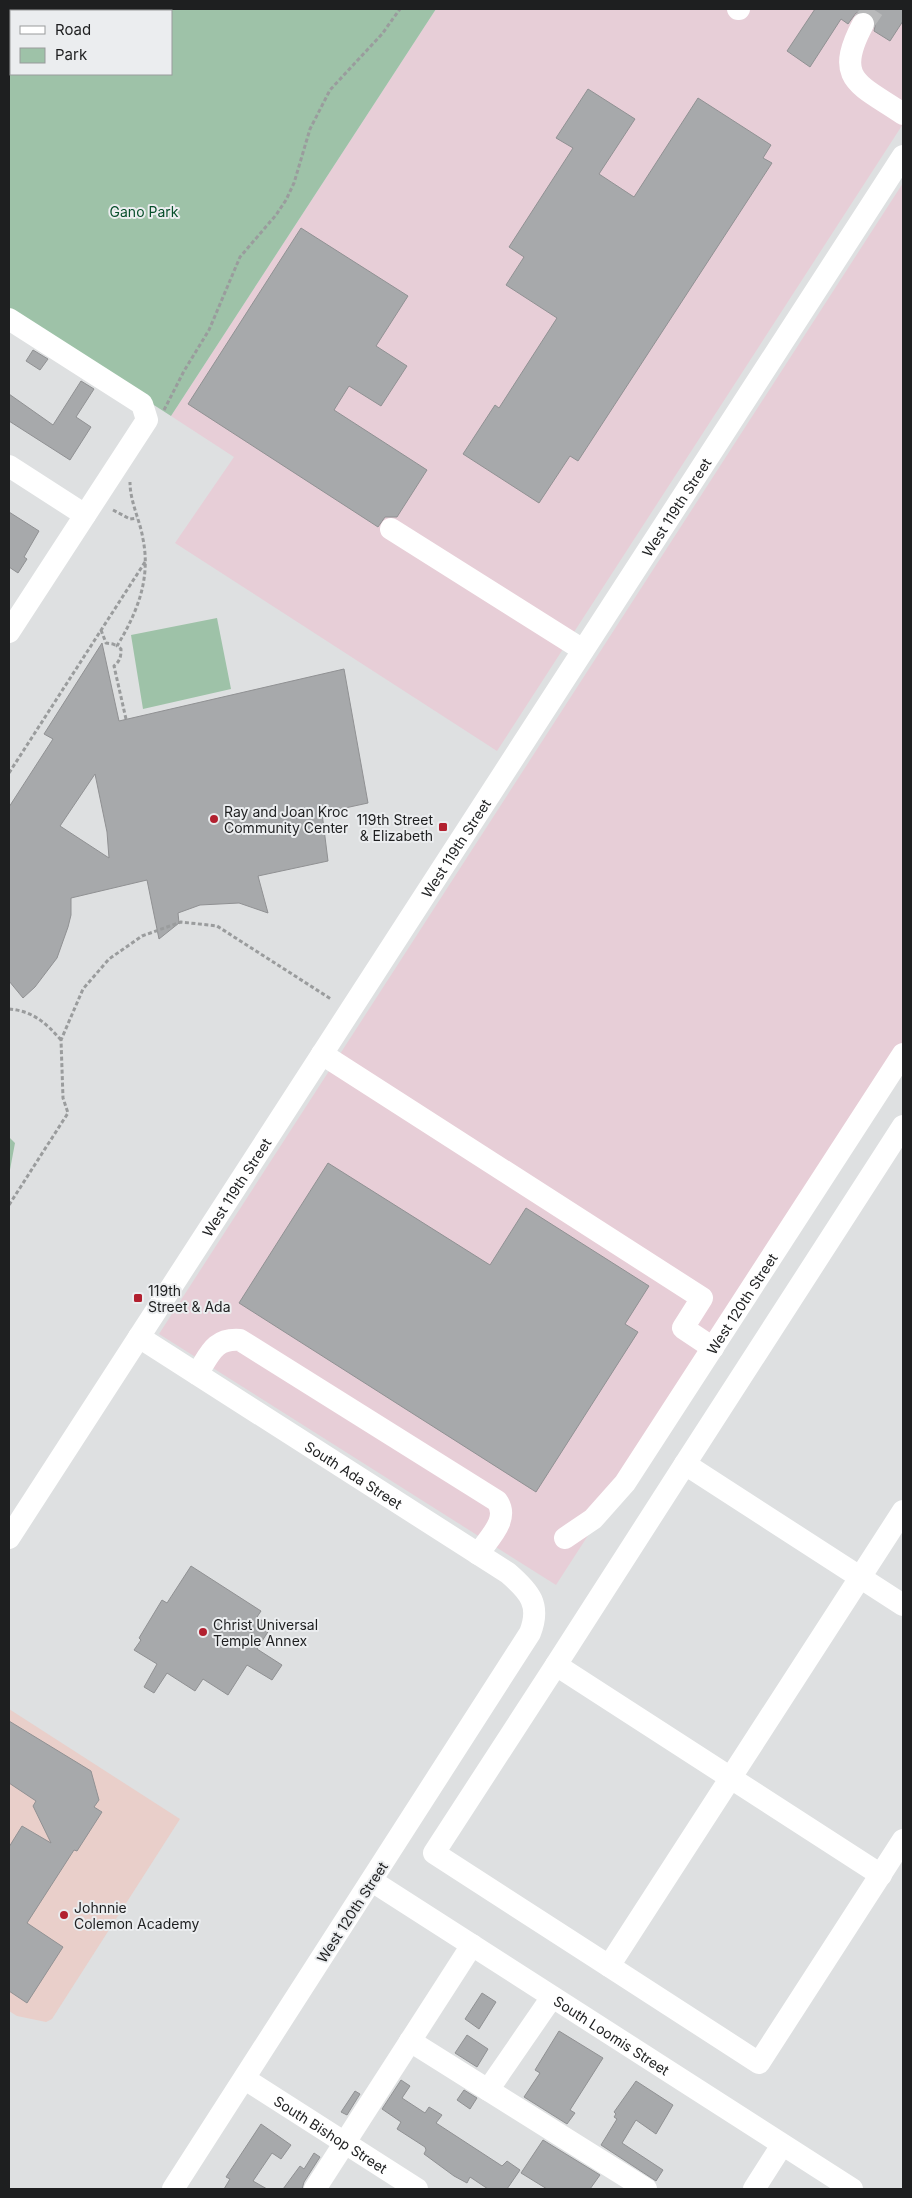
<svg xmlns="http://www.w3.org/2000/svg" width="912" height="2198" font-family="Inter,sans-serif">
  <rect width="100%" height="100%" fill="#dee0e1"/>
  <path fill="#e7ced7" d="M 436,9 L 903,9 L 903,124 L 497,751 L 175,543 L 234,457 L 171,416 Z
    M 903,183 L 903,1048 L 556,1585 L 159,1334 Z"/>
  <path fill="#e9cfca" d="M 9,1709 L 180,1819 L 52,2019 L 46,2022 L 17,2016 L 9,2011 Z"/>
  <path fill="#9ec2a8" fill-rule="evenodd" d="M 9,9 L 436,9 L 171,416 L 9,312 ZM 11,11 L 171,11 L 171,74 L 11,74 Z
    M 217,618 L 231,689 L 143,709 L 131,635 Z
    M 9,1137 L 15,1143 L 9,1175 Z"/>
  <path fill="#a7a9ab" stroke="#909193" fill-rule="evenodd" d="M 815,9 L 903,9 L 903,21 L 890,41 L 874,31 L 876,22 L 873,16 L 868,12 L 856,13 L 848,24 L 841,19 L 810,67 L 787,51 Z
    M 588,89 L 635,119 L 599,174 L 634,197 L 698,98 L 771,145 L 763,158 L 772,163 L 578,461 L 570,456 L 539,503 L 463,454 L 495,405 L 499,408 L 557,318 L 506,285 L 524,257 L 509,247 L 573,148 L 556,138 Z
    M 301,228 L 408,296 L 376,346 L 407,366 L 381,406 L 349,386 L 334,410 L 427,470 L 397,517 L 385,517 L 378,527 L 188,404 Z
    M 33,350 L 48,359 L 40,370 L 26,361 Z
    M 81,381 L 94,389 L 76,417 L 91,427 L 70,460 L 9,421 L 9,394 L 53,425 Z
    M 9,512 L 39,531 L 24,557 L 27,559 L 18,573 L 9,567 Z
    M 102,643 L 119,721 L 344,669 L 368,803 L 322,813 L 328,861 L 258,876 L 268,913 L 239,903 L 200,905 L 178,913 L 179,923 L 159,939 L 147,880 L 71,898 L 71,915 L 68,927 L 57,958 L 35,987 L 23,998 L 9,981 L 9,807 L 53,739 L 44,734 ZM 95,774 L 107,832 L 109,858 L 60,826 Z
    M 328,1163 L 490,1265 L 526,1208 L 649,1286 L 625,1324 L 638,1332 L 536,1492 L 239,1303 Z
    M 191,1566 L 261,1611 L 257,1617 L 271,1627 L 257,1649 L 282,1665 L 272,1680 L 247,1665 L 228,1695 L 203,1679 L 195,1691 L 167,1673 L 154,1693 L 144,1687 L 157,1664 L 134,1650 L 141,1640 L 139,1638 L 162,1600 L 167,1603 Z
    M 9,1721 L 91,1771 L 99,1800 L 94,1807 L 102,1812 L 77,1851 L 74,1850 L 27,1923 L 63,1947 L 27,2003 L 9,1991 L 9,1847 L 22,1826 L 51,1843 L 33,1806 L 36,1801 L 9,1783 Z
    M 482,1993 L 496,2002 L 479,2029 L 465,2019 Z
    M 559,2031 L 603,2058 L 570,2110 L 575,2113 L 567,2124 L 524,2097 L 540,2073 L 535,2070 Z
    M 467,2035 L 488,2049 L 477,2067 L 455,2053 Z
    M 401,2080 L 410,2086 L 402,2098 L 425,2113 L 429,2107 L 442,2115 L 436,2123 L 502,2166 L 507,2161 L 520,2170 L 507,2189 L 488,2189 L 470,2177 L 467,2183 L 454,2176 L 424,2154 L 426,2150 L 425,2147 L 397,2129 L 401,2122 L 382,2109 Z
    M 636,2081 L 673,2105 L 656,2134 L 636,2120 L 622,2143 L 663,2170 L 656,2181 L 601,2145 L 617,2119 L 614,2117 L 616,2114 L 614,2112 Z
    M 464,2090 L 477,2098 L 470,2109 L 457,2100 Z
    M 355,2091 L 360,2094 L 347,2115 L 341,2112 Z
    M 261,2124 L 291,2145 L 281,2159 L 272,2153 L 253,2181 L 267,2189 L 224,2189 L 230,2179 L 226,2177 Z
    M 543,2140 L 600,2175 L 590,2189 L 547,2189 L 521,2173 Z
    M 314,2153 L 320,2157 L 304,2182 L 302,2189 L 283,2189 L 300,2166 L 304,2169 Z"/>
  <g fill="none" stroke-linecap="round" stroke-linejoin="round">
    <path stroke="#b8b9ba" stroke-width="22" stroke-dasharray="22 11" stroke-linecap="butt" d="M 863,24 L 873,9"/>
    <path stroke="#9a9c9d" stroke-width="3" stroke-dasharray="4 2.5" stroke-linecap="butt" d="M 164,410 L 184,371 L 209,330 L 240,257 L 276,215 L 286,200 L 294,183 L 310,129 L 330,90 L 382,34 L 400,9
      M 113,510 L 130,519 L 137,518
      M 101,630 L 106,643 L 113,644 L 117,646
      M 126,719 L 114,666 C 120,661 121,657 121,649 L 117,646 C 137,613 151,579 143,539 C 140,520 130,502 130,482
      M 9,773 L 145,562
      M 9,1009 C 33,1011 46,1023 61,1040
      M 9,1205 L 68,1113 L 63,1098 L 61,1040 L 83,989 L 109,959 L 142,936 L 181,922 L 217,926 L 331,999"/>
    <g stroke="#fff" stroke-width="22">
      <path d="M 738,9 L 739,9"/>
      <path d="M 863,24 C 833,80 859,84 903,114"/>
      <path d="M 9,319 L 142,404 L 147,420 L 9,632"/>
      <path d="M 9,466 L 85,515"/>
      <path d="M 391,529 L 583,650"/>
      <path d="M 322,1054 L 702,1298 L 683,1328 L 713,1348"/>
      <path id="s1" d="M 139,1337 L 508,1573 C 530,1592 541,1605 530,1633 L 173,2189"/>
      <path d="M 197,1374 C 210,1354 214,1338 240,1340 L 497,1501 C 510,1519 489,1538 478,1554"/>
      <path d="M 685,1464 L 903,1126"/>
      <path id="s2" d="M 9,1538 L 903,156"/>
      <path id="s3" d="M 565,1538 L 593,1519 L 625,1483 L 903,1054"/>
      <path d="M 556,1665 L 685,1464 L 903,1605"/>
      <path d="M 881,1875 L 556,1665 L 434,1853 L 609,1966 C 707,1814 805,1662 903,1511"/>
      <path id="s4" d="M 372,1881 L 852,2189"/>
      <path d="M 609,1966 L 759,2063 L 903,1840"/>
      <path d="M 410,2041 L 646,2189"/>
      <path id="s5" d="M 245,2079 L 417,2189"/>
      <path d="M 488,2090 L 552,1997"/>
      <path d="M 315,2189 L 472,1945"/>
      <path d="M 754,2189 L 782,2145"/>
    </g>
  </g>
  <g fill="#b2202f" stroke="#ebedef" stroke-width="2">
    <circle cx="214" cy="819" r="5"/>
    <rect x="438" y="822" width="10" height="10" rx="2.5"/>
    <rect x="133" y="1293" width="10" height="10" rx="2.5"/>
    <circle cx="203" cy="1632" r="5"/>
    <circle cx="64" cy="1915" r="5"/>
  </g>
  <g text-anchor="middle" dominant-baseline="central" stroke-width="4" stroke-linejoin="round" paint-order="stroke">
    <g font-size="14" fill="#084f2b" stroke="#ebedef">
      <text x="144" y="211">Gano Park</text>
    </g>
    <g font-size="14" fill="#1e1f20" stroke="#ebedef">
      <text stroke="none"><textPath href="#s2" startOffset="1228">West 119th Street</textPath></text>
      <text stroke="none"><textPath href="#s2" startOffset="822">West 119th Street</textPath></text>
      <text stroke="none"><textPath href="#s2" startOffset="418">West 119th Street</textPath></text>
      <text stroke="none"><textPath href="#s3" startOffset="296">West 120th Street</textPath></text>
      <text stroke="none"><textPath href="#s1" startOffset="255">South Ada Street</textPath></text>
      <text transform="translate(352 1912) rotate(-57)">West 120th Street</text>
      <text stroke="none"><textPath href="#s4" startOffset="285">South Loomis Street</textPath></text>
      <text stroke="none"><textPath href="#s5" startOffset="102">South Bishop Street</textPath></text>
    </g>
    <g font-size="14" fill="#1e1f20" stroke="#ebedef" text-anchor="start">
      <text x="224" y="811">Ray and Joan Kroc<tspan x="224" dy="16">Community Center</tspan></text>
      <text x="433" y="819" text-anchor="end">119th Street<tspan x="433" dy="16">&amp; Elizabeth</tspan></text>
      <text x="148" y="1290">119th<tspan x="148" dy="16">Street &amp; Ada</tspan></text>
      <text x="213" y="1624">Christ Universal<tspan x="213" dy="16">Temple Annex</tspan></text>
      <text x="74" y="1907">Johnnie<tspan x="74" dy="16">Colemon Academy</tspan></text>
    </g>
  </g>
  <rect width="912" height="2198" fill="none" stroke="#1e1f20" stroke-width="20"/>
  <rect x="10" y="10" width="162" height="65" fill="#ebedef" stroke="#999b9c"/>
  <rect x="20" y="26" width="25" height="8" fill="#ffffff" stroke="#999b9c"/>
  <text x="55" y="35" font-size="15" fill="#1e1f20">Road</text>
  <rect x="20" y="48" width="25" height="15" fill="#9ec2a8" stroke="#999b9c"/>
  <text x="55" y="60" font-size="15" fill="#1e1f20">Park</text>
</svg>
